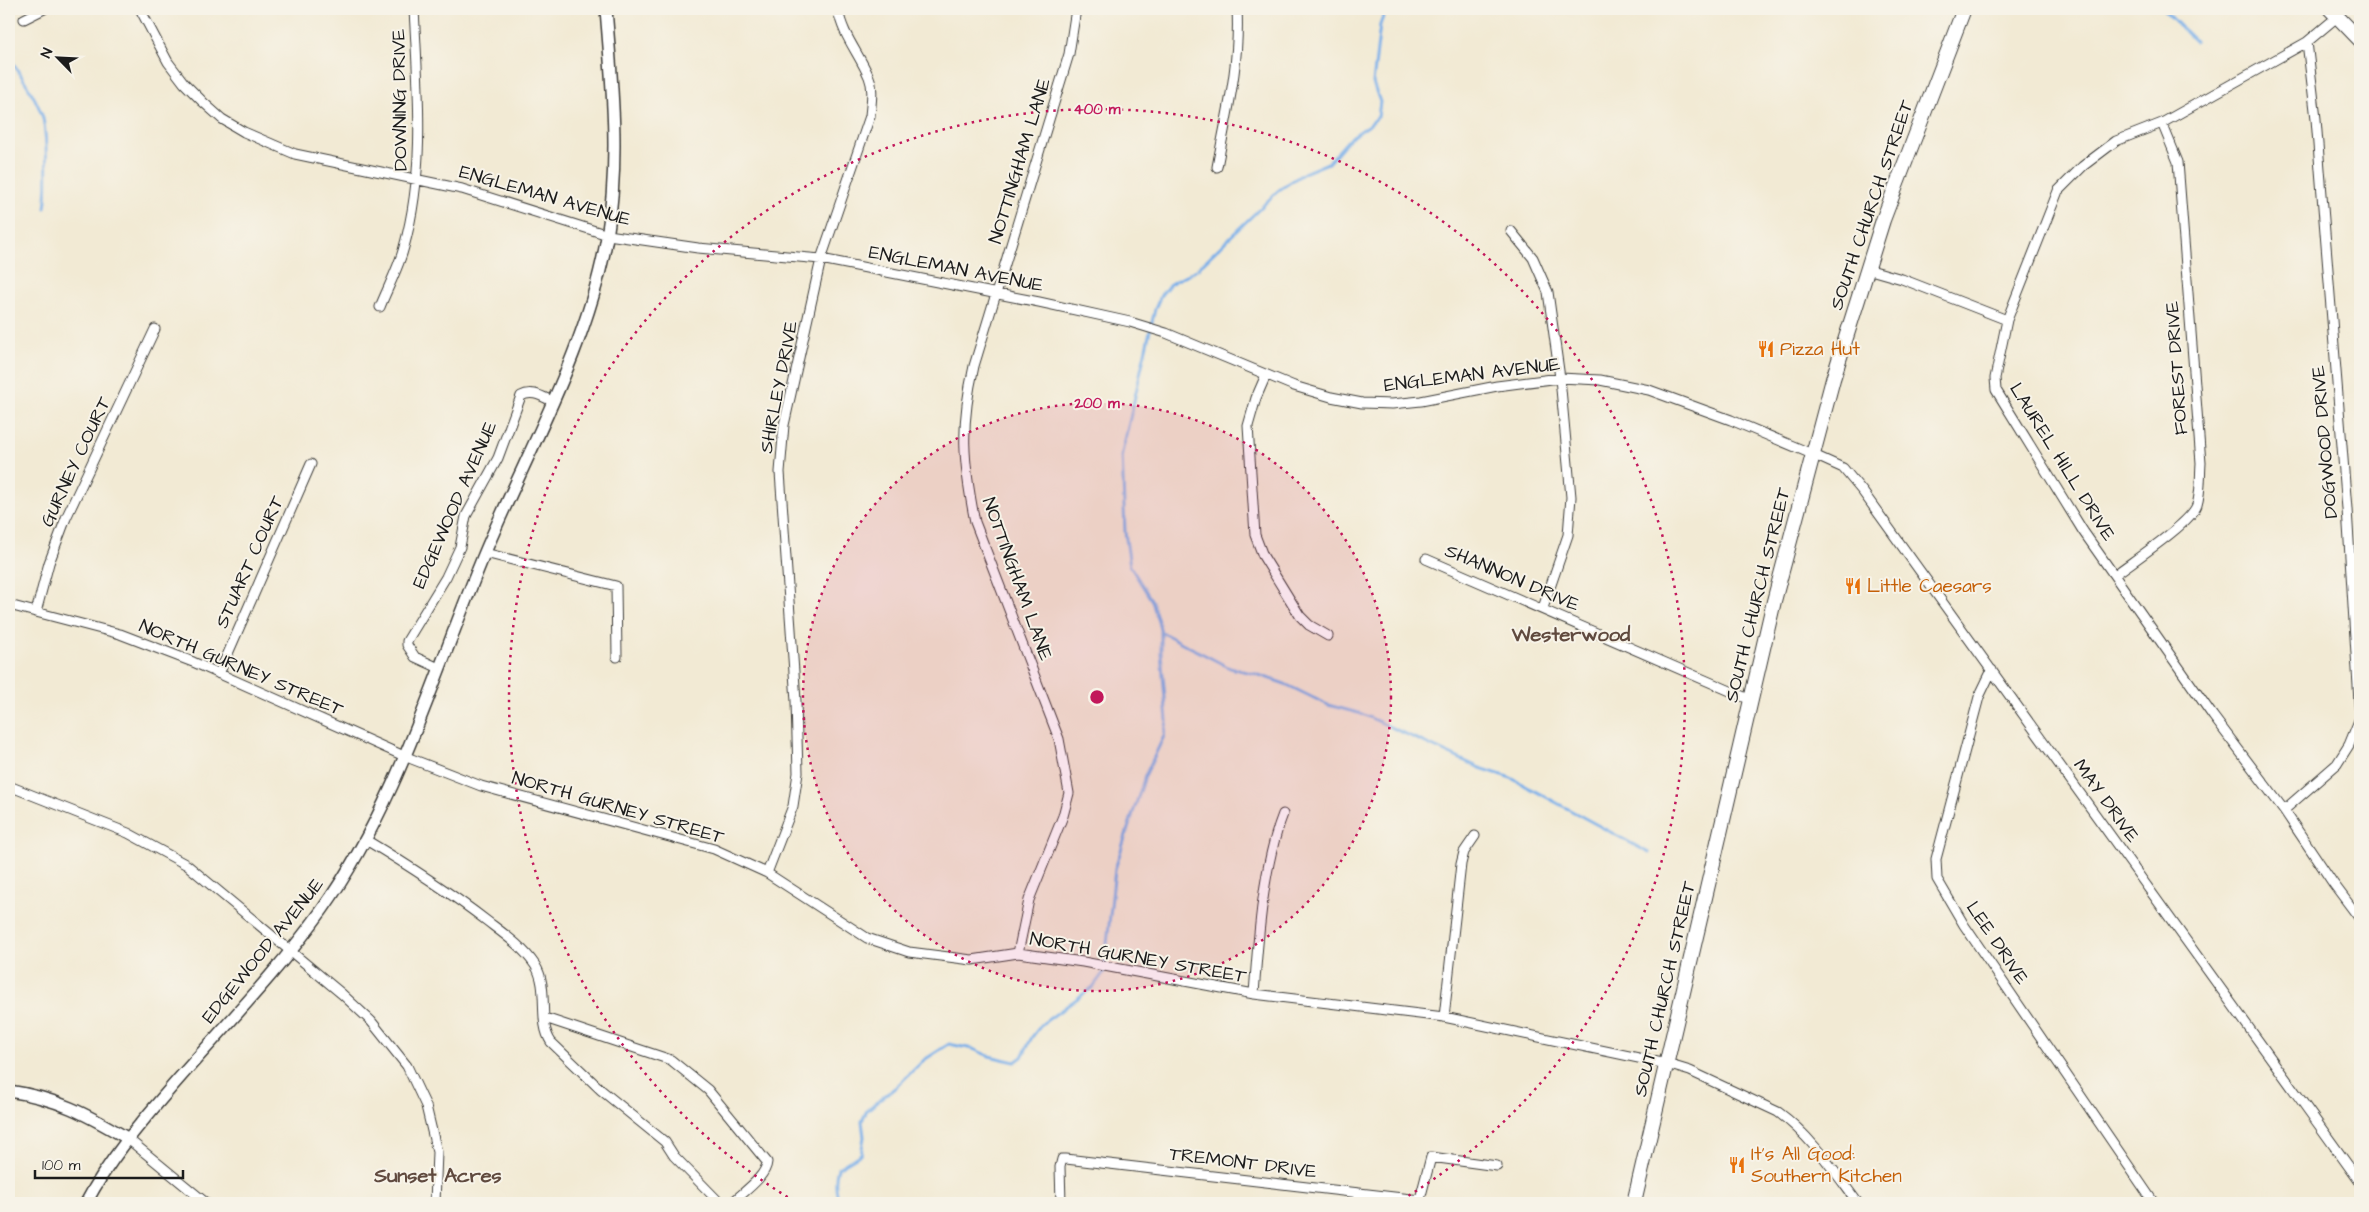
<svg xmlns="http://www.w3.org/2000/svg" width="2369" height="1212" font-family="'Architects Daughter',sans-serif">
  <rect width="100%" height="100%" fill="#f7f3e8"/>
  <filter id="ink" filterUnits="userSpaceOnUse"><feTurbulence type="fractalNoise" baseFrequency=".02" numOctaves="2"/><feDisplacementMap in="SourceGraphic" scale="10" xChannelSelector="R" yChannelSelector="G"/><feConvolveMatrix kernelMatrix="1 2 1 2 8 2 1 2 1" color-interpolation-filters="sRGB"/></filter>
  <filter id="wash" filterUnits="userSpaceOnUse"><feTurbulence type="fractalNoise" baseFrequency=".0096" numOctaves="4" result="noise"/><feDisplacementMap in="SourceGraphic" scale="20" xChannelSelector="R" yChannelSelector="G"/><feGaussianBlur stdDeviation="1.12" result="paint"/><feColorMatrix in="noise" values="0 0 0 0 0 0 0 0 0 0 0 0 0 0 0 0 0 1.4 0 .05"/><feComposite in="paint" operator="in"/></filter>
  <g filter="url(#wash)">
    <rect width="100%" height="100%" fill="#f2ead4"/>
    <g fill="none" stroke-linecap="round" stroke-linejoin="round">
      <path stroke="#7cb0e9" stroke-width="3" d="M 2163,9 L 2195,41
        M 9,57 C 21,75 34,94 42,115 C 47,130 48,191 45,208
        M 1161,632 L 1230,668 L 1256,674 L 1285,684 L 1328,705 L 1362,714 L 1480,768 L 1511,778 L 1649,853
        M 839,1203 C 836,1191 834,1181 838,1168 L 861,1154 L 864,1137 L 862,1121 L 867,1110 L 896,1087 L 924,1060 L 949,1044 L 973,1049 L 989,1056 L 1015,1062 L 1022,1057 L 1032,1037 L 1042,1024 L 1093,987 L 1104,972 L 1115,869 L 1145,776 L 1164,736 L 1167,721 L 1161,653 L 1161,632 L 1152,601 L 1130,566 L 1125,532 L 1122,453 L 1155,309 L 1161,295 L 1170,284 L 1196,270 L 1279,190 L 1304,173 L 1328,163 L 1350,138 L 1368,126 L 1378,117 L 1380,102 L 1373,83 L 1380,25 L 1386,9"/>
    </g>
  </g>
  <g filter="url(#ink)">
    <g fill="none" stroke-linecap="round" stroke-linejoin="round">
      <g stroke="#3c3b38" stroke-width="11">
        <path id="minor" d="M 140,9 L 168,62 L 184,83 L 203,102 L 222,119 L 244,132 L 295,154 L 462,189 L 608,235 L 698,248 L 821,259 L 1039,302 L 1130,322 L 1166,333 L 1294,386 L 1331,397 L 1362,403 L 1392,404 L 1421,401 L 1497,386 L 1560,378 L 1600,380 L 1649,390 L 1731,420 L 1812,454 L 1843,468 L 1863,492 L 2360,1182
          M 2337,17 L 2307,42 L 2162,123 L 2116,141 L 2083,166 L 2058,191 L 2007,320 L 1995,378 L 1996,390 L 2083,531 L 2213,716 L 2284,810 L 2333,883 L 2360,919
          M 24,19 L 44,9
          M 1217,167 C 1227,113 1240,64 1237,9
          M 1511,231 L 1533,258 L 1548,292 L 1560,378 L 1571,497 L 1568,535 L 1543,608
          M 1867,269 L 1902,279 L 2007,320
          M 380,307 C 388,287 399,267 404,247 C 426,168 418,89 414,9
          M 1266,375 L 1256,398 L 1248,426 L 1255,535 L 1263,556 L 1300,616 L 1309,625 L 1328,636
          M 485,553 L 616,586 L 617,657
          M 1426,559 L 1751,700
          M 2116,574 C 2133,561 2191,523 2197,505 C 2201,492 2200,476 2201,463 L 2178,162 L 2162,123
          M 9,605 L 120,634 L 193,662 L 404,756 L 481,786 L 714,849 L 767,873 L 867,938 L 909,952 L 972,960 L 1018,953 L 1083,962 L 1254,994 L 1444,1017 L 1667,1064 L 1690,1071 L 1778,1112 C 1811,1136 1834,1171 1858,1203
          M 36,612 L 49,563 L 66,518 L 155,329
          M 439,668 L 415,657 L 407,645 L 407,641 L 446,577 L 460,547 L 466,516 L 498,458 L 521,396 C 532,390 541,396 552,401
          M 1992,670 L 1979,697 L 1936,859 L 1937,879 L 1964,925 L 2154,1203
          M 219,674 L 311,464
          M 9,786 L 128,833 L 187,865 L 342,994 L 371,1021 L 407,1066 L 426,1106 L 437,1152 L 435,1203
          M 2284,810 L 2337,764 L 2349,745 L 2360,718 L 2347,509 L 2316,119 L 2307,42
          M 366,840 C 408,865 448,891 487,921 C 504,934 523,947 535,965 C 550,988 537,1021 551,1042 L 601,1090 L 665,1142 L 674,1156 L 720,1203
          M 767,873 L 793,806 L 798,773 L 796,701 L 780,472 L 784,425 L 821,259 L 870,116 C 871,103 874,89 869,77 C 859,53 842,35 838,9
          M 1018,953 L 1029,900 L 1063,816 L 1069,793 L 1059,739 L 975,522 C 963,461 960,427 974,366 L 1069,54 L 1076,9
          M 1254,994 C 1258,939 1263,865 1283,814
          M 1444,1017 L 1461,864 L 1464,852 L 1475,836
          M 545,1018 L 671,1060 L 708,1090 L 767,1162 C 766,1177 743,1192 732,1203
          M 127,1138 L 206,1203
          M 1061,1203 L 1060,1167 L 1062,1159 L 1066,1159 L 1420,1200
          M 1419,1203 L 1431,1157 L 1497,1166"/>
      </g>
      <g stroke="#3c3b38" stroke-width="14">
        <path id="tertiary" d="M 9,1091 C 57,1098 86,1114 127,1138
          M 86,1203 C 108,1161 138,1126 169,1090 C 220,1031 276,974 322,910 C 399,802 435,671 486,550 C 529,448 588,347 607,237 C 620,160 612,85 606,9"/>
      </g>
      <g stroke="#3c3b38" stroke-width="16">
        <path id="primary" d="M 2330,9 L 2360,40
          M 1634,1203 L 1774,601 L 1833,379 L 1883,220 L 1964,9"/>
      </g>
      <use href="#minor" stroke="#fff" stroke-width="9"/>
      <use href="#tertiary" stroke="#fff" stroke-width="11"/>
      <use href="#primary" stroke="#fff" stroke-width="14"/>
    </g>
  </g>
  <circle cx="1097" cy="697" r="294" fill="#c2185b" fill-opacity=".12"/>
  <g fill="none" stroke="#c2185b" stroke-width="2.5" stroke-dasharray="2.5 5">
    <circle cx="1097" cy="697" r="294"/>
    <path d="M794 1201A588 588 0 1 1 1400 1201"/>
  </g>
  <defs>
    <g id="restaurant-bare" transform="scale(1.35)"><path d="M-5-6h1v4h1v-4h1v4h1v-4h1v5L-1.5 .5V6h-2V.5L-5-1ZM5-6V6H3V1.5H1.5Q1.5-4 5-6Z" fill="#e8710a" stroke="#f7f3e8" stroke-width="2.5" paint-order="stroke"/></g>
  </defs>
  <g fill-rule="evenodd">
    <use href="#restaurant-bare" x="1766" y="349"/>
    <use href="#restaurant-bare" x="1853" y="586"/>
    <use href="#restaurant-bare" x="1737" y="1165"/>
  </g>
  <g text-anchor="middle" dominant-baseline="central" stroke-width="4" stroke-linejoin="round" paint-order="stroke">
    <g font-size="19" fill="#1c1c1c" stroke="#f7f3e8">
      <text transform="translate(400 100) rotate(-91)">DOWNING DRIVE</text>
      <text transform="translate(1020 161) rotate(-73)">NOTTINGHAM LANE</text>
      <text transform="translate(545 196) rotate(16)">ENGLEMAN AVENUE</text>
      <text transform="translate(1872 205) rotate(-71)">SOUTH CHURCH STREET</text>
      <text transform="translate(956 269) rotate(11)">ENGLEMAN AVENUE</text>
      <text transform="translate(2177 368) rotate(-94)">FOREST DRIVE</text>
      <text transform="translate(1472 375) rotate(-7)">ENGLEMAN AVENUE</text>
      <text transform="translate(779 387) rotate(-79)">SHIRLEY DRIVE</text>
      <text transform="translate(2325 442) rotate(-95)">DOGWOOD DRIVE</text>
      <text transform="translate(76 462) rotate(-65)">GURNEY COURT</text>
      <text transform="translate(2062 462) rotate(58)">LAUREL HILL DRIVE</text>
      <text transform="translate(455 505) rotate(-66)">EDGEWOOD AVENUE</text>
      <text transform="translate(250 562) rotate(-66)">STUART COURT</text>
      <text transform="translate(1512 578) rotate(23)">SHANNON DRIVE</text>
      <text transform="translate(1017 579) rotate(70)">NOTTINGHAM LANE</text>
      <text transform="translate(1758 595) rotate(-76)">SOUTH CHURCH STREET</text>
      <text transform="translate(241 668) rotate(23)">NORTH GURNEY STREET</text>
      <text transform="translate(2106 801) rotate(54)">MAY DRIVE</text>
      <text transform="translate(618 808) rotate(16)">NORTH GURNEY STREET</text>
      <text transform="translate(1997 943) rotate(56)">LEE DRIVE</text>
      <text transform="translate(263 951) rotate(-51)">EDGEWOOD AVENUE</text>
      <text transform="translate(1138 958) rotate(10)">NORTH GURNEY STREET</text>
      <text transform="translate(1665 989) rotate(-77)">SOUTH CHURCH STREET</text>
      <text transform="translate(1243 1163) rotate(7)">TREMONT DRIVE</text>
    </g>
    <g font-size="19" fill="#c56008" stroke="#f7f3e8" text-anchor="start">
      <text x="1780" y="349">Pizza Hut</text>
      <text x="1867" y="586">Little Caesars</text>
      <text x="1751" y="1154">It's All Good:<tspan x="1751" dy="22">Southern Kitchen</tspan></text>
    </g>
    <g font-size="20" font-weight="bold" fill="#604a3f" stroke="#f7f3e8">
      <text x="1571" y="635">Westerwood</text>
      <text x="438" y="1176">Sunset Acres</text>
    </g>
  </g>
  <circle cx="1097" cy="697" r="8" fill="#c2185b" stroke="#f7f3e8" stroke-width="2.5"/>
  <g font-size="15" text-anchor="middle" font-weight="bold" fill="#c2185b" stroke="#f7f3e8" stroke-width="4" stroke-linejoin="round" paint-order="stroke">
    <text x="1097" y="114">400 m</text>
    <text x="1097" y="408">200 m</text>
  </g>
  <rect width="2369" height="1212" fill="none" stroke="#f7f3e8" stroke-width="30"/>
  <g transform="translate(58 58) rotate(294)" stroke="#f7f3e8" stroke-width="4" paint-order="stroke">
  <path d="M0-4L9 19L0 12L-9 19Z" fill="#1c1c1c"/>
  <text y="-8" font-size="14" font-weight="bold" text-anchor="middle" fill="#1c1c1c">N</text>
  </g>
  <path d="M35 1170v8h148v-8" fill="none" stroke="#1c1c1c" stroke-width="2.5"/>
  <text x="42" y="1170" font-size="15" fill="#1c1c1c" stroke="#f7f3e8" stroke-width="4" paint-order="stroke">100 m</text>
</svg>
